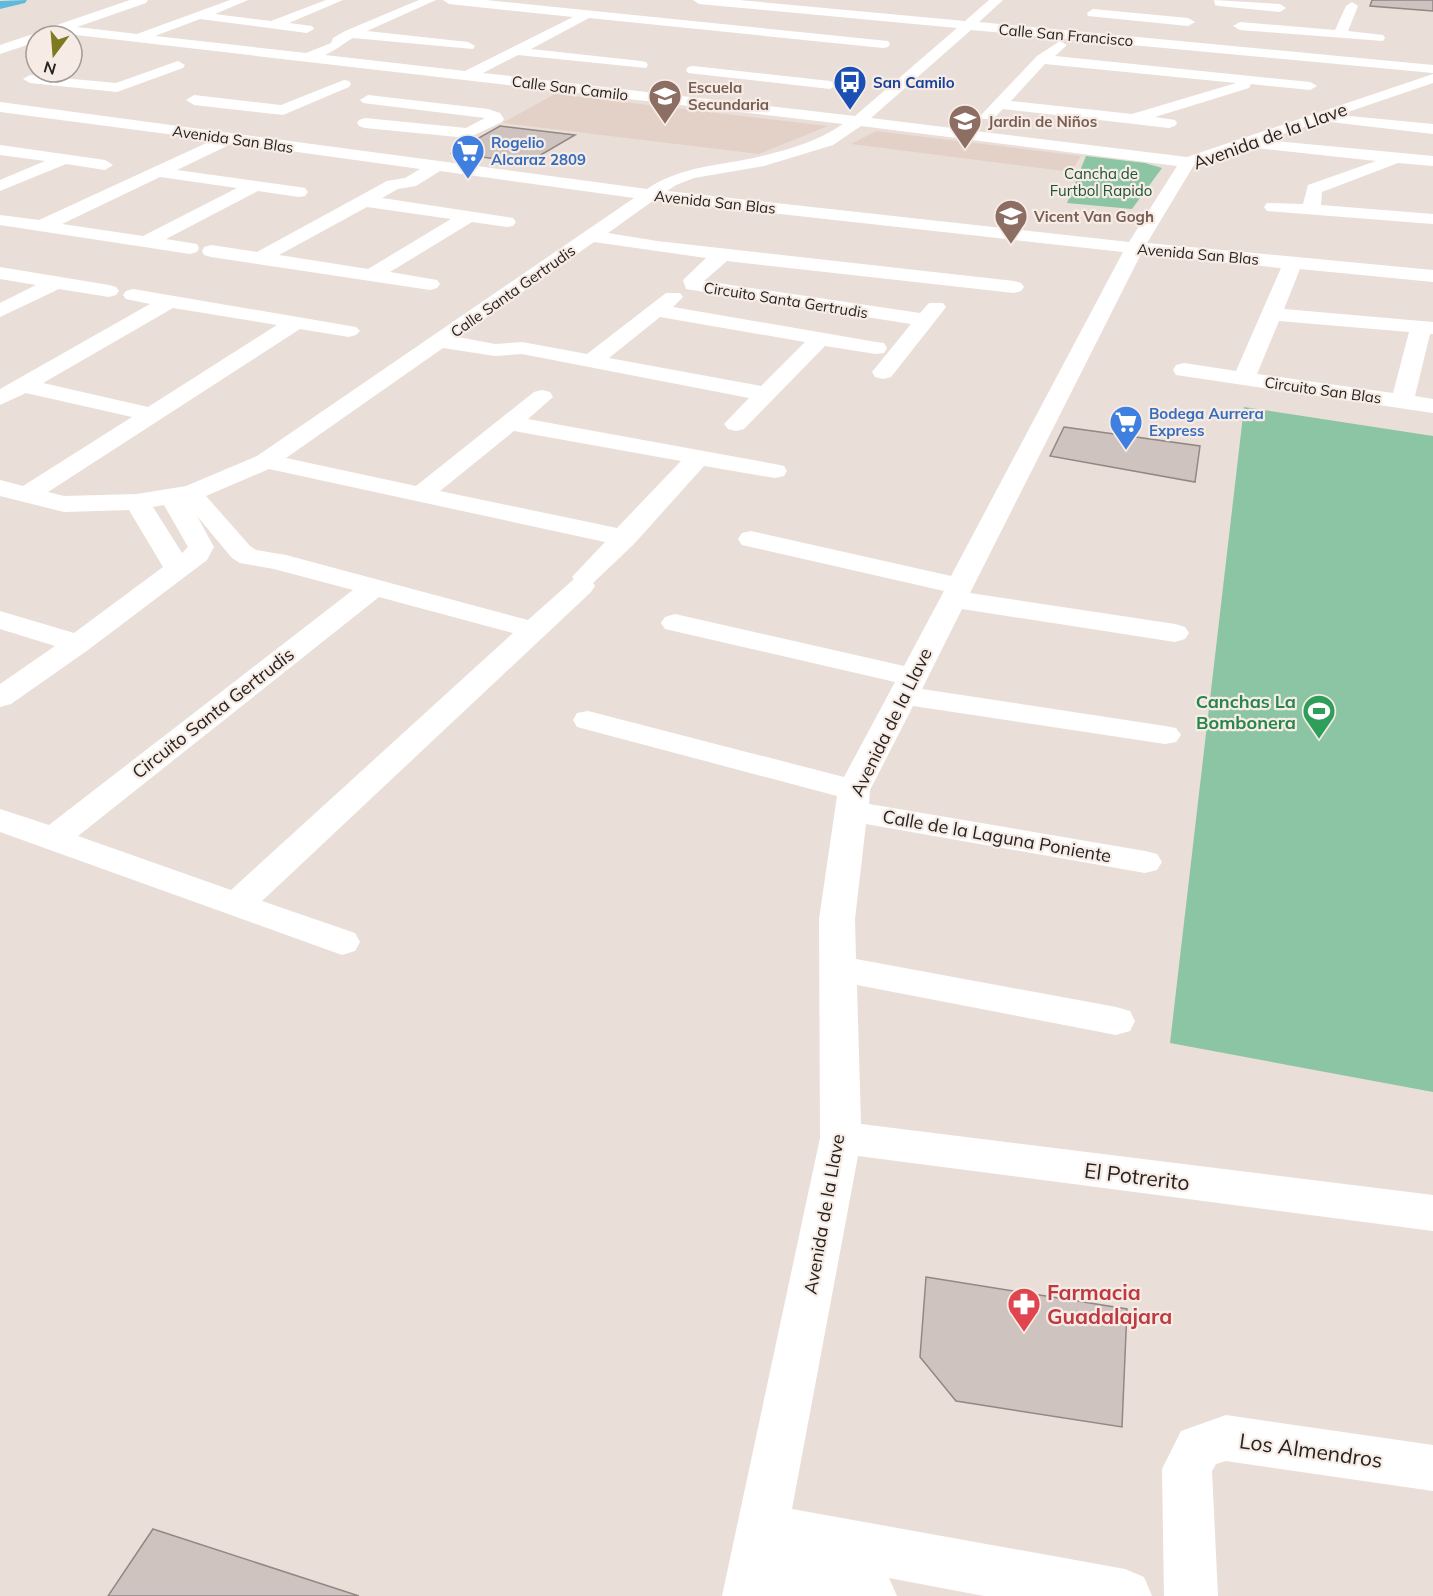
<svg xmlns="http://www.w3.org/2000/svg" width="1433" height="1596" font-family="Mulish,sans-serif">
  <rect width="100%" height="100%" fill="#eadfd8"/>
  <path fill="#e3d1c8" d="M 555,94 L 828,126 L 759,154 L 502,123 Z
    M 876,131 L 1081,156 L 1071,172 L 851,144 Z"/>
  <path fill="#8cc5a3" d="M 1086,156 L 1145,163 L 1162,168 L 1132,209 L 1067,203 Z
    M 1244,407 L 1433,436 L 1433,1092 L 1170,1043 Z"/>
  <g fill="none" stroke-linecap="round" stroke-linejoin="round">
    <path fill="#5fb9db" fill-rule="evenodd" d="M 27,0 L 25,3 L 0,9 L 0,1 Z"/>
  </g>
  <path fill="#cfc3c0" stroke="#938784" stroke-width="1.5" d="M 1372,0 L 1433,0 L 1433,11 L 1370,6 Z
    M 500,126 L 575,135 L 527,163 L 452,153 Z
    M 1064,427 L 1200,446 L 1195,482 L 1050,456 Z
    M 926,1277 L 1127,1309 L 1122,1427 L 956,1401 L 920,1357 Z
    M 153,1529 L 359,1596 L 108,1596 Z"/>
  <g fill="none" stroke-linecap="round" stroke-linejoin="round">
    <path fill="#fff" fill-rule="evenodd" d="M 130,0 L 148,0 L 146,3 L 77,27 L 137,34 L 230,0 L 248,0 L 215,14 L 271,21 L 326,0 L 343,0 L 289,23 L 312,26 L 314,29 L 307,33 L 200,19 L 155,36 L 306,53 L 331,43 L 333,38 L 345,31 L 419,0 L 436,0 L 367,31 L 468,42 L 475,46 L 473,49 L 353,38 C 341,45 338,49 325,55 L 465,71 L 573,17 L 449,4 L 443,0 L 486,0 L 888,41 L 890,44 L 888,47 L 883,48 L 589,18 L 531,49 L 641,61 L 646,62 L 648,65 L 646,68 L 518,55 L 483,73 L 855,116 L 957,28 L 699,4 L 693,0 L 739,0 L 965,21 L 989,0 L 1003,0 L 979,22 L 1433,65 L 1433,73 L 971,30 L 871,118 L 1187,157 L 1433,74 L 1433,83 L 1339,115 L 1433,124 L 1433,134 L 1322,121 L 1266,140 L 1433,156 L 1433,166 L 1398,163 L 1322,192 L 1321,205 L 1433,214 L 1433,224 L 1267,211 L 1264,207 L 1267,203 L 1303,204 L 1308,185 L 1376,161 L 1246,147 L 1194,165 L 1147,243 L 1433,270 L 1433,282 L 1300,269 L 1284,309 L 1433,322 L 1433,334 L 1430,334 L 1415,396 L 1433,399 L 1433,413 L 1176,375 L 1173,370 L 1176,365 L 1184,363 L 1236,371 L 1281,268 L 1141,254 L 970,593 L 1175,624 L 1185,627 L 1189,633 L 1185,639 L 1175,642 L 962,609 L 922,689 L 1165,726 L 1176,728 L 1181,735 L 1176,742 L 1165,744 L 913,706 L 870,790 L 869,804 L 1145,851 L 1157,854 L 1162,862 L 1157,870 L 1145,873 L 866,824 L 855,919 L 856,959 L 1116,1007 L 1130,1011 L 1135,1021 L 1130,1031 L 1116,1035 L 857,985 L 861,1124 L 1433,1195 L 1433,1231 L 858,1156 L 792,1509 L 1125,1569 L 1144,1577 L 1152,1596 L 984,1596 L 889,1578 L 897,1596 L 722,1596 L 820,1138 L 819,919 L 837,796 L 577,727 L 573,720 L 577,713 L 588,711 L 844,777 L 895,682 L 665,629 L 661,623 L 665,617 L 675,614 L 904,666 L 944,591 L 742,545 L 738,539 L 742,533 L 751,531 L 951,576 L 1123,252 L 654,200 L 608,233 L 657,241 L 1014,281 L 1021,283 L 1024,287 L 1021,291 L 1014,293 L 727,261 L 704,281 L 920,313 L 929,303 L 943,303 L 946,307 L 943,311 L 891,377 L 883,379 L 875,377 L 872,372 L 911,324 L 686,289 L 683,280 L 706,258 L 594,242 L 458,337 L 495,344 L 522,342 L 587,354 L 666,293 L 680,293 L 683,297 L 673,307 L 876,342 L 884,343 L 887,348 L 884,353 L 876,354 L 825,346 L 744,429 L 736,431 L 728,429 L 724,424 L 749,398 L 522,354 L 495,356 L 443,348 L 286,458 L 416,486 L 534,392 L 542,390 L 550,392 L 553,397 L 528,419 L 775,464 L 784,466 L 787,471 L 784,476 L 775,478 L 704,466 L 634,544 L 593,583 L 595,586 L 591,592 L 262,901 L 355,933 L 360,942 L 355,951 L 342,955 L 0,832 L 0,809 L 49,825 L 353,590 L 274,569 L 240,563 L 232,558 L 197,516 L 214,547 L 207,560 L 88,650 L 11,704 L 0,707 L 0,684 L 55,646 L 0,629 L 0,611 L 74,633 L 163,567 L 129,510 L 64,512 L 0,496 L 0,480 L 23,486 L 132,417 L 26,393 L 0,405 L 0,389 L 150,304 L 126,299 L 123,295 L 126,291 L 133,289 L 356,327 L 360,331 L 356,335 L 349,337 L 300,329 L 48,492 L 64,496 L 137,494 L 186,486 L 257,456 L 634,198 L 440,171 L 416,186 L 398,189 L 382,198 L 507,217 L 513,218 L 516,222 L 513,226 L 507,227 L 472,222 L 390,272 L 437,280 L 440,284 L 437,288 L 430,290 L 211,257 L 204,255 L 202,251 L 204,247 L 211,245 L 257,252 L 387,181 L 405,178 L 420,169 L 233,143 L 177,170 L 299,187 L 305,188 L 308,192 L 305,196 L 299,197 L 258,191 L 166,239 L 197,244 L 199,248 L 197,252 L 190,254 L 0,225 L 0,215 L 39,220 L 213,140 L 0,112 L 0,102 L 647,189 C 682,165 722,166 762,156 C 791,149 818,141 843,124 L 59,33 L 52,29 L 54,26 ZM 861,126 L 1177,166 L 1129,242 L 667,191 L 676,185 L 694,178 L 764,166 L 833,145 ZM 160,177 L 237,188 L 143,236 L 62,224 ZM 367,207 L 451,219 L 368,269 L 279,255 ZM 173,308 L 277,325 L 148,407 L 43,383 ZM 660,317 L 805,342 L 761,386 L 609,358 ZM 1279,321 L 1409,332 L 1393,393 L 1257,374 ZM 514,431 L 681,461 L 617,528 L 440,491 ZM 269,469 L 605,542 L 572,577 L 574,579 L 528,620 L 286,555 L 256,550 L 250,546 L 206,496 ZM 164,505 L 188,547 L 182,553 L 153,507 ZM 379,597 L 513,633 L 231,890 L 78,836 Z
      M 1214,0 L 1280,4 L 1286,8 L 1280,12 L 1219,6 L 1215,5 Z
      M 1352,2 L 1358,6 L 1348,31 L 1383,35 L 1385,38 L 1383,41 L 1240,30 L 1233,26 L 1240,22 L 1335,30 L 1346,6 Z
      M 1093,9 L 1188,18 L 1195,22 L 1188,26 L 1088,16 L 1087,13 Z
      M 36,33 L 42,36 L 36,36 L 36,42 L 0,54 L 0,45 Z
      M 1060,41 L 1067,45 L 1055,56 L 1310,82 L 1317,86 L 1310,90 L 1251,84 L 1249,88 L 1155,117 L 1175,120 L 1177,123 L 1175,126 L 1169,128 L 1003,109 L 993,119 L 983,119 L 980,116 L 983,113 L 1037,56 ZM 1045,64 L 1236,83 L 1132,114 L 1011,101 Z
      M 178,61 L 185,65 L 183,68 L 117,92 L 30,83 L 23,79 L 30,75 L 116,83 Z
      M 693,66 L 830,81 L 837,85 L 830,89 L 688,73 L 686,70 L 688,67 Z
      M 344,80 L 349,81 L 351,84 L 349,87 L 283,115 L 194,105 L 186,100 L 194,95 L 281,105 Z
      M 368,95 L 488,109 L 500,113 L 504,119 L 502,122 L 468,138 L 365,128 L 359,126 L 357,123 L 359,120 L 365,118 L 466,128 L 485,118 L 363,103 L 360,100 Z
      M 0,145 L 105,160 L 113,165 L 105,170 L 66,164 L 0,191 L 0,180 L 45,161 L 0,155 Z
      M 0,267 L 109,285 L 116,287 L 119,291 L 116,295 L 109,297 L 59,289 L 0,317 L 0,303 L 36,285 L 0,279 Z
      M 1226,1415 L 1433,1445 L 1433,1491 L 1226,1461 L 1216,1464 L 1212,1471 L 1218,1596 L 1164,1596 L 1162,1469 L 1181,1431 Z"/>
  </g>
  <defs>
    <g id="bus-pin" transform="scale(1.725)"><path d="M0 17L-7.5 6A9.5 9.5 0 1 1 7.5 6Z" fill="#1a4fb4" stroke="#f7ece5"/><path d="M-5-6H5V4H4V6H2V4H-2V6H-4V4H-5ZM-3.5-4V0h7V-4ZM-3.5 1.2v1.5H-2V1.2ZM2 1.2v1.5H3.5V1.2Z" fill="#fff"/></g>
    <g id="school-pin" transform="scale(1.725)"><path d="M0 17L-7.5 6A9.5 9.5 0 1 1 7.5 6Z" fill="#8d6e63" stroke="#f7ece5"/><path d="M0-5L7-2L0 1L-7-2ZM-4 1L0 2.5L4 1V4Q0 6-4 4Z" fill="#fff"/></g>
    <g id="supermarket-pin" transform="scale(1.725)"><path d="M0 17L-7.5 6A9.5 9.5 0 1 1 7.5 6Z" fill="#3f7fe0" stroke="#f7ece5"/><path d="M-6-5.5h2.5l.6 2H6L4.5 2H-2.5L-4.4-4H-6ZM-1.5 3.2a1.3 1.3 0 1 0 .1 0ZM3 3.2a1.3 1.3 0 1 0 .1 0Z" fill="#fff"/></g>
    <g id="stadium-pin" transform="scale(1.725)"><path d="M0 17L-7.5 6A9.5 9.5 0 1 1 7.5 6Z" fill="#2e9e5b" stroke="#f7ece5"/><path d="M0-5a6.5 5 0 1 0 0 10a6.5 5 0 1 0 0-10ZM-3.5-1.8h7v3.6h-7Z" fill="#fff"/></g>
    <g id="pharmacy-pin" transform="scale(1.725)"><path d="M0 17L-7.5 6A9.5 9.5 0 1 1 7.5 6Z" fill="#e0444e" stroke="#f7ece5"/><path d="M-2-6h4v4h4v4h-4v4h-4v-4h-4v-4h4Z" fill="#fff"/></g>
  </defs>
  <g fill-rule="evenodd">
    <use href="#bus-pin" x="850" y="82"/>
    <use href="#school-pin" x="665" y="96"/>
    <use href="#school-pin" x="965" y="121"/>
    <use href="#supermarket-pin" x="468" y="151"/>
    <use href="#school-pin" x="1011" y="216"/>
    <use href="#supermarket-pin" x="1126" y="422"/>
    <use href="#stadium-pin" x="1319" y="711"/>
    <use href="#pharmacy-pin" x="1024" y="1304"/>
  </g>
  <g text-anchor="middle" dominant-baseline="central" stroke-width="4.5" stroke-linejoin="round" paint-order="stroke">
    <g font-size="15" fill="#262220" stroke="#f7ece5">
      <text transform="translate(1066 35) rotate(5)">Calle San Francisco</text>
      <text transform="translate(570 88) rotate(7)">Calle San Camilo</text>
      <text transform="translate(233 139) rotate(8)">Avenida San Blas</text>
      <text transform="translate(715 202) rotate(6)">Avenida San Blas</text>
      <text transform="translate(1198 254) rotate(5)">Avenida San Blas</text>
      <text transform="translate(513 291) rotate(-35)">Calle Santa Gertrudis</text>
      <text transform="translate(786 300) rotate(9)">Circuito Santa Gertrudis</text>
      <text transform="translate(1323 390) rotate(8)">Circuito San Blas</text>
    </g>
    <g font-size="15" font-weight="bold" fill="#164399" stroke="#f7ece5" text-anchor="start">
      <text x="873" y="82">San Camilo</text>
    </g>
    <g font-size="15" font-weight="bold" fill="#785e54" stroke="#f7ece5" text-anchor="start">
      <text x="688" y="87">Escuela<tspan x="688" dy="17">Secundaria</tspan></text>
      <text x="988" y="121">Jardin de Niños</text>
      <text x="1034" y="216">Vicent Van Gogh</text>
    </g>
    <g font-size="15" font-weight="bold" fill="#366cbe" stroke="#f7ece5" text-anchor="start">
      <text x="491" y="142">Rogelio<tspan x="491" dy="17">Alcaraz 2809</tspan></text>
      <text x="1149" y="413">Bodega Aurrera<tspan x="1149" dy="17">Express</tspan></text>
    </g>
    <g font-size="15" fill="#1a5336" stroke="#f7ece5">
      <text x="1101" y="173">Cancha de<tspan x="1101" dy="17">Furtbol Rapido</tspan></text>
    </g>
    <g font-size="18" fill="#262220" stroke="#f7ece5">
      <text transform="translate(1270 136) rotate(-20)">Avenida de la Llave</text>
      <text transform="translate(213 713) rotate(-38)">Circuito Santa Gertrudis</text>
      <text transform="translate(891 722) rotate(-64)">Avenida de la Llave</text>
      <text transform="translate(997 836) rotate(10)">Calle de la Laguna Poniente</text>
      <text transform="translate(824 1214) rotate(-80)">Avenida de la Llave</text>
    </g>
    <g font-size="18" font-weight="bold" fill="#27864d" stroke="#f7ece5" text-anchor="end">
      <text x="1296" y="701">Canchas La<tspan x="1296" dy="21">Bombonera</tspan></text>
    </g>
    <g font-size="21" fill="#262220" stroke="#f7ece5">
      <text transform="translate(1137 1176) rotate(7)">El Potrerito</text>
      <text transform="translate(1311 1450) rotate(8)">Los Almendros</text>
    </g>
    <g font-size="21" font-weight="bold" fill="#be3a42" stroke="#f7ece5" text-anchor="start">
      <text x="1047" y="1292">Farmacia<tspan x="1047" dy="24">Guadalajara</tspan></text>
    </g>
  </g>
  <g transform="translate(54 54) rotate(196)"><circle r="28" fill="#f7ece5" stroke="#a39b96" stroke-width="1.5"/>
  <path d="M0-4.5L10 22L0 15L-10 22Z" fill="#7e7a20"/>
  <text y="-9" font-size="16" font-weight="bold" text-anchor="middle" fill="#262220">N</text>
  </g>
</svg>
